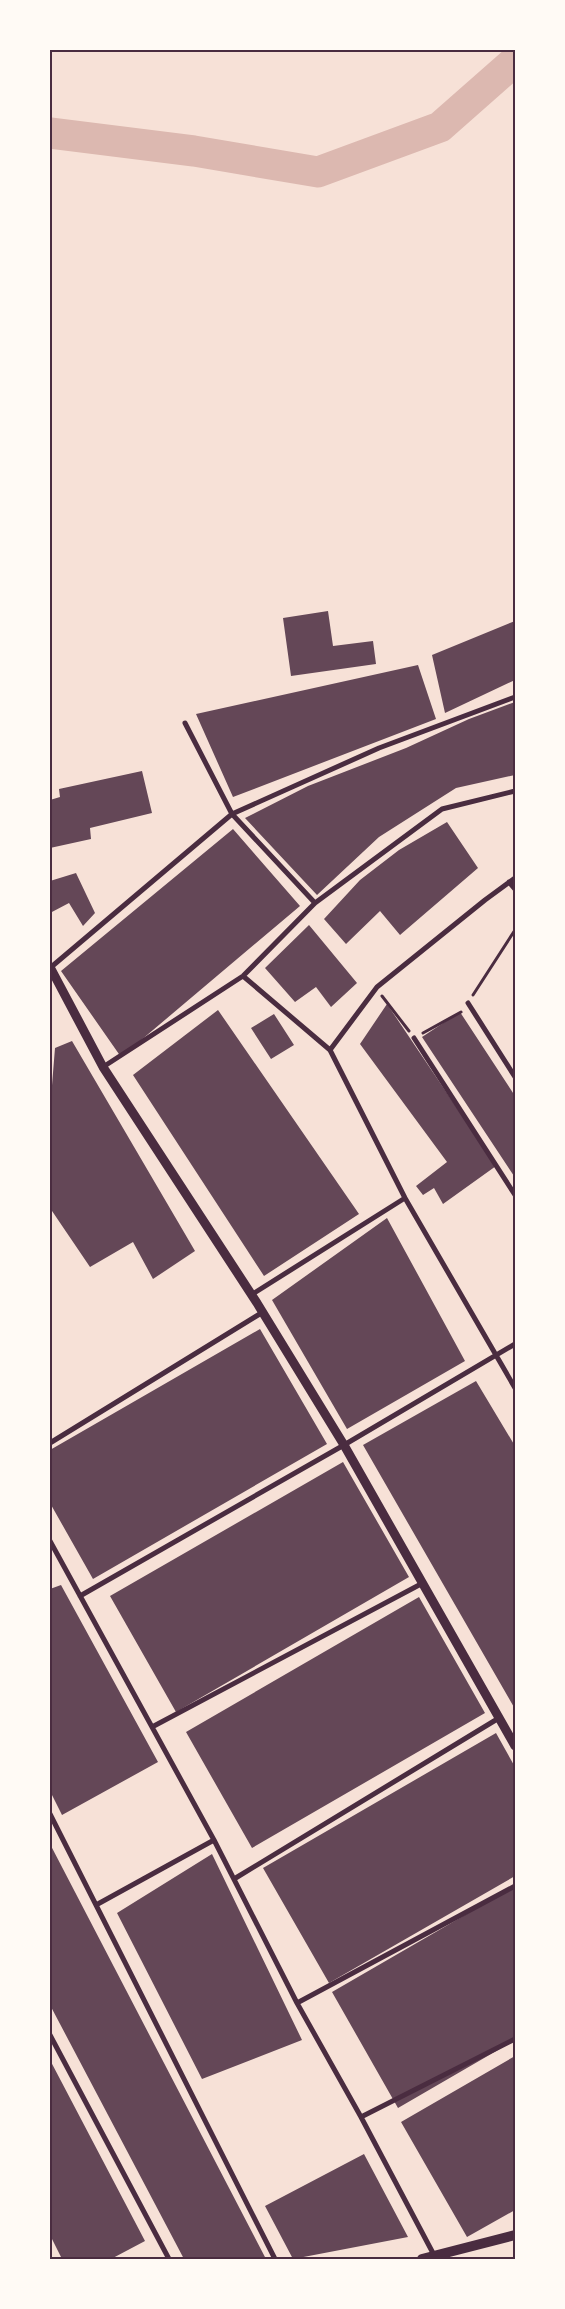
<svg xmlns="http://www.w3.org/2000/svg" width="565" height="2309" font-family="'DejaVu Sans',sans-serif">
  <rect width="100%" height="100%" fill="#f7e1d7"/>
  <g fill="none" stroke-linecap="round" stroke-linejoin="round">
    <path stroke="#dcb8b0" stroke-width="31" d="M 50,133 L 194,151 L 318,172 L 440,127 L 515,61"/>
  </g>
  <path fill="#644757" d="M 328,611 L 333,646 L 373,641 L 376,664 L 291,676 L 283,618 Z
    M 515,621 L 515,680 L 445,713 L 432,655 Z
    M 418,665 L 436,719 L 233,797 L 196,714 Z
    M 515,702 L 515,775 L 456,788 L 379,837 L 317,895 L 245,818 L 308,786 L 406,748 L 469,719 Z
    M 142,771 L 152,813 L 90,828 L 91,839 L 50,848 L 50,800 L 60,797 L 59,789 Z
    M 447,822 L 478,868 L 400,935 L 380,911 L 346,944 L 324,919 L 360,880 L 399,850 Z
    M 233,829 L 300,906 L 121,1057 L 61,971 Z
    M 76,873 L 95,913 L 83,926 L 69,903 L 50,913 L 50,881 Z
    M 309,925 L 357,983 L 331,1007 L 316,987 L 295,1002 L 265,968 Z
    M 387,1004 L 496,1166 L 443,1204 L 434,1188 L 423,1195 L 416,1186 L 447,1162 L 360,1044 Z
    M 218,1010 L 359,1214 L 264,1276 L 133,1075 Z
    M 460,1012 L 515,1096 L 514,1176 L 422,1037 Z
    M 274,1014 L 294,1045 L 271,1059 L 251,1028 Z
    M 72,1041 L 195,1251 L 153,1279 L 133,1242 L 90,1267 L 50,1208 L 50,1110 L 55,1048 Z
    M 387,1218 L 465,1361 L 347,1429 L 272,1300 Z
    M 260,1329 L 327,1444 L 93,1579 L 50,1503 L 50,1450 Z
    M 476,1381 L 515,1446 L 515,1709 L 363,1445 Z
    M 343,1462 L 409,1577 L 176,1712 L 110,1596 Z
    M 61,1585 L 158,1762 L 62,1815 L 50,1791 L 50,1589 Z
    M 419,1597 L 485,1713 L 252,1848 L 186,1732 Z
    M 496,1733 L 515,1767 L 515,1876 L 329,1983 L 263,1868 Z
    M 50,1844 L 266,2259 L 184,2259 L 50,2005 Z
    M 212,1854 L 302,2040 L 202,2079 L 117,1913 Z
    M 515,1886 L 515,2040 L 398,2108 L 332,1992 Z
    M 515,2056 L 515,2210 L 467,2237 L 401,2122 Z
    M 50,2060 L 145,2241 L 111,2259 L 62,2259 L 50,2235 Z
    M 364,2154 L 408,2237 L 293,2259 L 265,2206 Z"/>
  <g fill="none" stroke-linecap="round" stroke-linejoin="round">
    <path stroke="#4a2c40" stroke-width="3" d="M 473,995 L 515,930
      M 382,996 L 409,1031
      M 423,1033 L 461,1012"/>
    <path stroke="#4a2c40" stroke-width="5" d="M 185,723 L 232,814 L 315,903
      M 515,878 L 485,900 L 377,987 L 330,1050 L 405,1198 L 515,1388
      M 509,882 L 515,889
      M 50,968 L 232,814 L 379,748 L 515,697
      M 243,976 L 330,1050
      M 468,1003 L 515,1077
      M 414,1038 L 515,1195
      M 103,1067 L 243,976 L 315,903 L 442,809 L 515,791
      M 253,1297 L 251,1295 L 405,1198
      M 50,1443 L 263,1312
      M 50,1541 L 214,1840 L 297,2003 L 361,2117 L 434,2255
      M 80,1596 L 344,1445 L 515,1344
      M 152,1727 L 421,1584
      M 50,1814 L 275,2259
      M 234,1879 L 499,1718
      M 96,1905 L 214,1840
      M 297,2003 L 515,1886
      M 50,2035 L 169,2259
      M 361,2117 L 515,2039"/>
    <path stroke="#4a2c40" stroke-width="9" d="M 50,967 L 103,1067 L 257,1303 L 344,1445 L 515,1746"/>
    <path stroke="#4a2c40" stroke-width="10" d="M 422,2259 L 515,2235"/>
  </g>
  <rect width="565" height="2309" fill="none" stroke="#fffaf5" stroke-width="102"/>
  <rect x="51" y="51" width="463" height="2207" fill="none" stroke="#4a2c40" stroke-width="2"/>
</svg>
